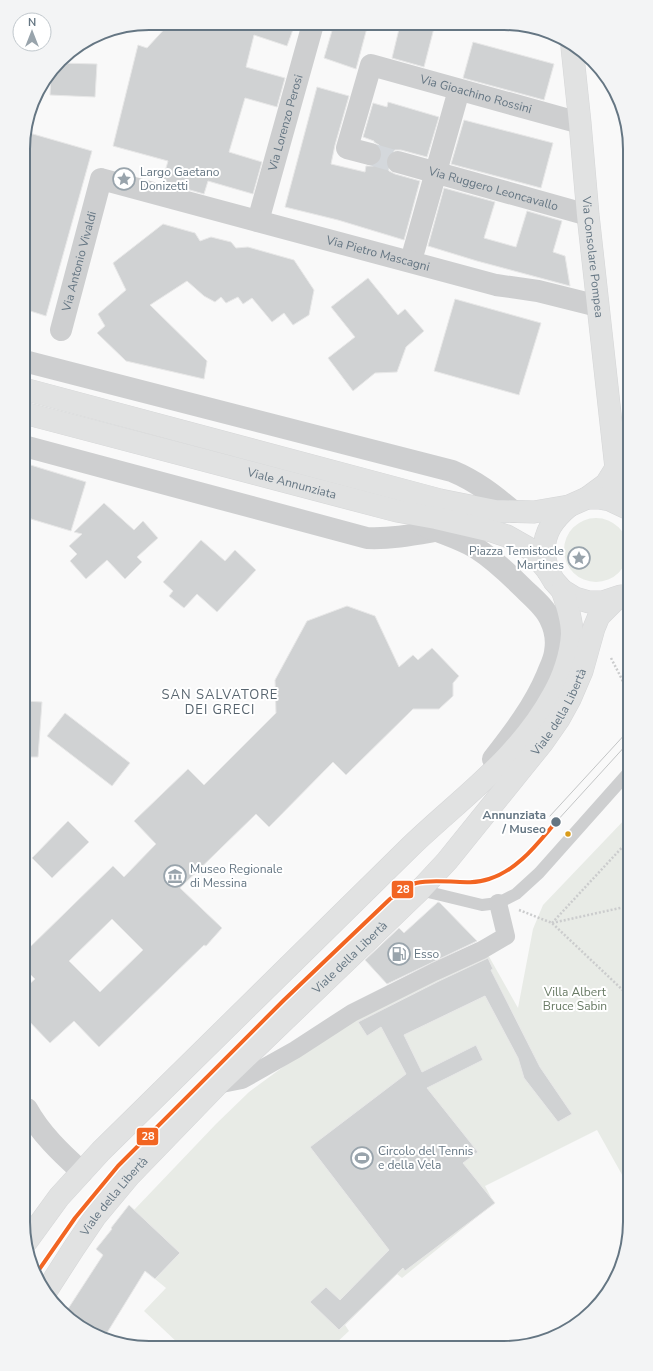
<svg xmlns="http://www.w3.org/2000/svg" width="653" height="1371" font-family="'Nunito Sans',sans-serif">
  <rect width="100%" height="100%" fill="#f9f9f9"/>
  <path fill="#e8ebe6" d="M564 550a32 32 0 1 1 64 0a32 32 0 1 1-64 0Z
    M 628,816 L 630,1189 L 597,1130 L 485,1186 L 494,1203 L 402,1278 L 397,1274 L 345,1325 L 349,1331 L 334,1345 L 327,1345 L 324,1343 L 322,1345 L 180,1345 L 144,1311 L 166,1288 L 155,1279 L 180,1253 L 134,1210 L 216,1124 L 249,1092 L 298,1056 L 355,1017 L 487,953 L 518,1008 L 533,929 L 543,905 Z"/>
  <path fill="#d0d2d3" stroke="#e8e8e8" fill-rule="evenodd" d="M 170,23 L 295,24 L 287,46 L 254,35 L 246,67 L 285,78 L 277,107 L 245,98 L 229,152 L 262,162 L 253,194 L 208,181 L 204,194 L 162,182 L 168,161 L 113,146 L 138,45 L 147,48 Z
    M 334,24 L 368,24 L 356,69 L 324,58 Z
    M 400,25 L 421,25 L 434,28 L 424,67 L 392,58 Z
    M 473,42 L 554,64 L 544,100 L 463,78 Z
    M 59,63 L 97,64 L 95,97 L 50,95 L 51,74 Z
    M 317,87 L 349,96 L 335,145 L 331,164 L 365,172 L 366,166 L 373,166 L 379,163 L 382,157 L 382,151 L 379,145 L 374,142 L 374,141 L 363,137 L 373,103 L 387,107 L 388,102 L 439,117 L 427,157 L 401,150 L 395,150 L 390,153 L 386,158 L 386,165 L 389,171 L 395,174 L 420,181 L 404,240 L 338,220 L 285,207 Z
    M 464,120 L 553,143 L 541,188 L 451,164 Z
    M 26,132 L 92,151 L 46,316 L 24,309 L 24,291 L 29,268 L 24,267 L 23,140 Z
    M 444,188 L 495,202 L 484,238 L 516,247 L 527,211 L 562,221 L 553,252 L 565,256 L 570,286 L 477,261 L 428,246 Z
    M 163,224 L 195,233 L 200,241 L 211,237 L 231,242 L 236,248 L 248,247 L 294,260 L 314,290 L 309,315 L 293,325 L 284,313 L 272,322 L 252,298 L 243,304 L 238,297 L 226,303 L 221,297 L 215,302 L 204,296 L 187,281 L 150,305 L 207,361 L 204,379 L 126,361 L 97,333 L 105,326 L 98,314 L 126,290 L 113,263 Z
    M 368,278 L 398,315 L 405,309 L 424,331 L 406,347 L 397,372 L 375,373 L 353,391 L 328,358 L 355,337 L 331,307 Z
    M 455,299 L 541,323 L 519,395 L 434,371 Z
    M 24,463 L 86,482 L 71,531 L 31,519 L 25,506 Z
    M 104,503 L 134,530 L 143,521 L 158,538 L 137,557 L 142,562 L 125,579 L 107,560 L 86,579 L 70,561 L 77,554 L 69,546 L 82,534 L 74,532 Z
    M 201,540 L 225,561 L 235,550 L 256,570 L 217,612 L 197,594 L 184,608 L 169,596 L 173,591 L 163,582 Z
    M 347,606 L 375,616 L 399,667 L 413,655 L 418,660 L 432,648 L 459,676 L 453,683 L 453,696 L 439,709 L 413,709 L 346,775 L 333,762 L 269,827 L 256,814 L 180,888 L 222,928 L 206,946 L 204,945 L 99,1047 L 74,1021 L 50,1043 L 26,1018 L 26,987 L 35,979 L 26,970 L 26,951 L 113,866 L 124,877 L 156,844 L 134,821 L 188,769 L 204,785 L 276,713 L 275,680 L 307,621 ZM 112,919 L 143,950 L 100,992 L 69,961 Z
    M 25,701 L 42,702 L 38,757 L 26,757 Z
    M 65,713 L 130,763 L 112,786 L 47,736 Z
    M 68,821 L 89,842 L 52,878 L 32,858 Z
    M 438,902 L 440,903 L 477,941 L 387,984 L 365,960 L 399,928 L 404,933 Z
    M 488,958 L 493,969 L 491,970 L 540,1067 L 572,1114 L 558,1122 L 524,1078 L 518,1058 L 485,996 L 404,1035 L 422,1072 L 476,1045 L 483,1060 L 427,1088 L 478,1152 L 463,1163 L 495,1203 L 405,1271 L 403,1268 L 339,1330 L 310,1302 L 326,1287 L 340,1300 L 389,1250 L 310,1147 L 406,1074 L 381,1027 L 367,1036 L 358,1022 L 439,981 Z
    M 129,1205 L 180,1253 L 155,1279 L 145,1271 L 105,1336 L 64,1315 L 103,1255 L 96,1249 L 112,1229 L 111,1228 Z"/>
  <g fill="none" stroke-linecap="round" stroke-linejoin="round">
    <path stroke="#d4d8dc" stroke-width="22" stroke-dasharray="22 11" stroke-linecap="butt" d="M 370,154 L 398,162"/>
    <g stroke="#d5d6d7" stroke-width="23">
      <g id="secondary">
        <path id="s5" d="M 572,47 L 580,123 L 588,215 L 616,468 L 627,496"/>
        <path d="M 587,498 L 606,484 L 616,468"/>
      </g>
    </g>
    <g stroke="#d5d6d7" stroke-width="23">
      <g id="primary">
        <path d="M 24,389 L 440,500 L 495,511 L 534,512 L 569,506 L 587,498 L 599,498 L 610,500 L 627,508"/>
        <path id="s6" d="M 24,413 L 397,511 L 436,518 L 492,531 L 507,536 L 530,549 L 548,571 L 554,581 L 562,590 L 575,598 L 589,602 L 603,602 L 621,596"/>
        <path d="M 548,571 C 547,565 544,558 544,552 C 544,531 554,519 569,506"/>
        <path d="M 27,1241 L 59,1197 L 101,1151 C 204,1049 308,948 411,846 C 461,798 519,758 553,695 C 563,678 571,654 572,634 C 572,619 567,604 562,590"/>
        <path id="s7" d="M 45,1293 L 74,1248 L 95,1217 L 130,1175 L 217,1085 L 420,890 L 447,861 L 543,742 L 559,719 L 570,699 L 582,671 L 594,628 L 599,616 L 617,598"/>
      </g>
    </g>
    <path stroke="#cbcccd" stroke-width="2.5" stroke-dasharray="2 2" stroke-linecap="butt" d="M 611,658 L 628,691
      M 628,715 L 626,717 L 628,719
      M 519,910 L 552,923 L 629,996
      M 552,923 L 628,841
      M 552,923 L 629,906"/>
    <path stroke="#cecfd0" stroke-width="12" d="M 420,890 L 482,905 L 498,903 L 516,894 L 539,873 L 628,773"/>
    <path stroke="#cecfd0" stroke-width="18" d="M 217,1085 L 242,1080 L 295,1050 L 352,1013 L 434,972 L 482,950 L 506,936 L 498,903"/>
    <g stroke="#cecfd0" stroke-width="22">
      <path id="s1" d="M 370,154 L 347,148 L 371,65 L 580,123"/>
      <path id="s2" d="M 398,162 L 588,215"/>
      <path id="s3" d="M 258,221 L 313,24"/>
      <path d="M 414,250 L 459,90"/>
      <path id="s4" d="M 61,330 L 101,179 L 496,285 L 538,291 L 598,306"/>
      <path d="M 24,361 L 452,471 C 476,481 494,495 514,512"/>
      <path d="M 24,446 L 367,538 C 391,539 412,535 435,531"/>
      <path d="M 423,525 C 440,533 459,538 476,548 C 493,559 508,573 522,587 C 532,597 545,607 550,619 C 555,629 557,641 555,652 C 554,660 550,667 547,675 C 534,706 514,732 493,759"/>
      <path d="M 27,1109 C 40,1133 61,1153 82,1172"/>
    </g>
    <use href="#secondary" stroke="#e1e2e2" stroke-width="22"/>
    <use href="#primary" stroke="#e1e2e2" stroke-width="22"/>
    <path stroke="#c3c5c6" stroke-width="1" d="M 550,816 L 628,731
      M 556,822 L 628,743"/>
    <g stroke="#fff" stroke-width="7">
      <path id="tram-1" d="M 36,1274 L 75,1218 L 118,1166 L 284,1000 L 390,899 C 398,893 406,886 416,883 C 440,877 466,887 489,879 C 518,870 537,844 556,822"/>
    </g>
    <use href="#tram-1" stroke="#f26522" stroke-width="4"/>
  </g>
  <defs>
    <g id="sight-ring" transform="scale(1.15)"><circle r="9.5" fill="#fff" stroke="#99a4ac" stroke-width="1.5"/><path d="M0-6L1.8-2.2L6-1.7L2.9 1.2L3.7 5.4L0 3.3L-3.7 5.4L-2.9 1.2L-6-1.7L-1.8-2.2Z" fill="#99a4ac"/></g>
    <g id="museum-ring" transform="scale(1.15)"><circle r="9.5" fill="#fff" stroke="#99a4ac" stroke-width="1.5"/><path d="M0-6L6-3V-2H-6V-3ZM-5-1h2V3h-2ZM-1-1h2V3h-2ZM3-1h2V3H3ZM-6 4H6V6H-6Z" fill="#99a4ac"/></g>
    <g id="fuel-ring" transform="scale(1.15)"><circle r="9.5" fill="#fff" stroke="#99a4ac" stroke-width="1.5"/><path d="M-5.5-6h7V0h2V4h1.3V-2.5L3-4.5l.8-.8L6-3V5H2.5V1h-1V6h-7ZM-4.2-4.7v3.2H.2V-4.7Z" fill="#99a4ac"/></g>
    <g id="stadium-ring" transform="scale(1.15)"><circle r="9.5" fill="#fff" stroke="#99a4ac" stroke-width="1.5"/><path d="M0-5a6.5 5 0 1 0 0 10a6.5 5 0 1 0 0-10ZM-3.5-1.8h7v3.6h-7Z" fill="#99a4ac"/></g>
  </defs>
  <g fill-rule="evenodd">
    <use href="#sight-ring" x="124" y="179"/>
    <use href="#sight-ring" x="579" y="558"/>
    <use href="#museum-ring" x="175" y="876"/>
    <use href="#fuel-ring" x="399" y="954"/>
    <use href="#stadium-ring" x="362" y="1158"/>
  </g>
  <circle fill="#657683" stroke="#fff" stroke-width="1.5" cx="556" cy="822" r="5.5"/>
  <circle fill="#da9c1a" stroke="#fff" stroke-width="1.5" cx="568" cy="834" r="3.5"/>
  <g text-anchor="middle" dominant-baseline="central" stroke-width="4" stroke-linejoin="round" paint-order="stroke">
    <g font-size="12" fill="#657683" stroke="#fff">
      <text stroke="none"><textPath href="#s1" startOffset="219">Via Gioachino Rossini</textPath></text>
      <text stroke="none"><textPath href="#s3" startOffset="102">Via Lorenzo Perosi</textPath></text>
      <text stroke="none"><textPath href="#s2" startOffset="99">Via Ruggero Leoncavallo</textPath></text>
      <text stroke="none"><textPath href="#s4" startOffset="443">Via Pietro Mascagni</textPath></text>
      <text stroke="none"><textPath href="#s5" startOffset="211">Via Consolare Pompea</textPath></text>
      <text stroke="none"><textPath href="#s4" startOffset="71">Via Antonio Vivaldi</textPath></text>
      <text stroke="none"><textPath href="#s6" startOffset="277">Viale Annunziata</textPath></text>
      <text stroke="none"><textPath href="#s7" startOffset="779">Viale della Libertà</textPath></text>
      <text stroke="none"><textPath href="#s7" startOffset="455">Viale della Libertà</textPath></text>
      <text stroke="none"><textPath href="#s7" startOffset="119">Viale della Libertà</textPath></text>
    </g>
    <g font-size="12" fill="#657683" stroke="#fff" text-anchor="start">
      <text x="140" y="172">Largo Gaetano<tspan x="140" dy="14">Donizetti</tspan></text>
      <text x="564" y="551" text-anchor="end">Piazza Temistocle<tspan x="564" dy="14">Martines</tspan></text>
      <text x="190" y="869">Museo Regionale<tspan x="190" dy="14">di Messina</tspan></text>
      <text x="414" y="954">Esso</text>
      <text x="378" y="1151">Circolo del Tennis<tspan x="378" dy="14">e della Vela</tspan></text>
    </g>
    <g font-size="12" font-weight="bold" fill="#657683" stroke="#fff" text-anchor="end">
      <text x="546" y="815">Annunziata<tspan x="546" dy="14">/ Museo</tspan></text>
    </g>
    <g font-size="12" fill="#687a64" stroke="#fff">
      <text x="575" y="992">Villa Albert<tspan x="575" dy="14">Bruce Sabin</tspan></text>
    </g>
    <g font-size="13" letter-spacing="1" fill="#57646e" stroke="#fff">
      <text x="220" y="695">SAN SALVATORE<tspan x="220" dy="15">DEI GRECI</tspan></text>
    </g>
  </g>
  <path d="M0 0H653V1371H0ZM149 30H504A119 119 0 0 1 623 149V1222A119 119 0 0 1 504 1341H149A119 119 0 0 1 30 1222V149A119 119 0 0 1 149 30Z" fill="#f3f4f5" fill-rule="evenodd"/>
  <path fill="none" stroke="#657683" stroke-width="2" d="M149 30H504A119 119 0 0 1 623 149V1222A119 119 0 0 1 504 1341H149A119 119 0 0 1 30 1222V149A119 119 0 0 1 149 30Z"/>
  <g stroke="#fff" stroke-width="1.5">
    <rect x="391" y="880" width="23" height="19" rx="4" fill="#f26522"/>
    <rect x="136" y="1127" width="23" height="19" rx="4" fill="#f26522"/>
  </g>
  <g font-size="11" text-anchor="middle" font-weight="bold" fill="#fff">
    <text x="403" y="893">28</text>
    <text x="148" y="1140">28</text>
  </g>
  <g transform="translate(32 32)"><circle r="19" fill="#ffffff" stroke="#c1c8cd"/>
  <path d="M0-3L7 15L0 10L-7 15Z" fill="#99a4ac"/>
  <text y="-6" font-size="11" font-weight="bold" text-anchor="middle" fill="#657683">N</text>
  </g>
</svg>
